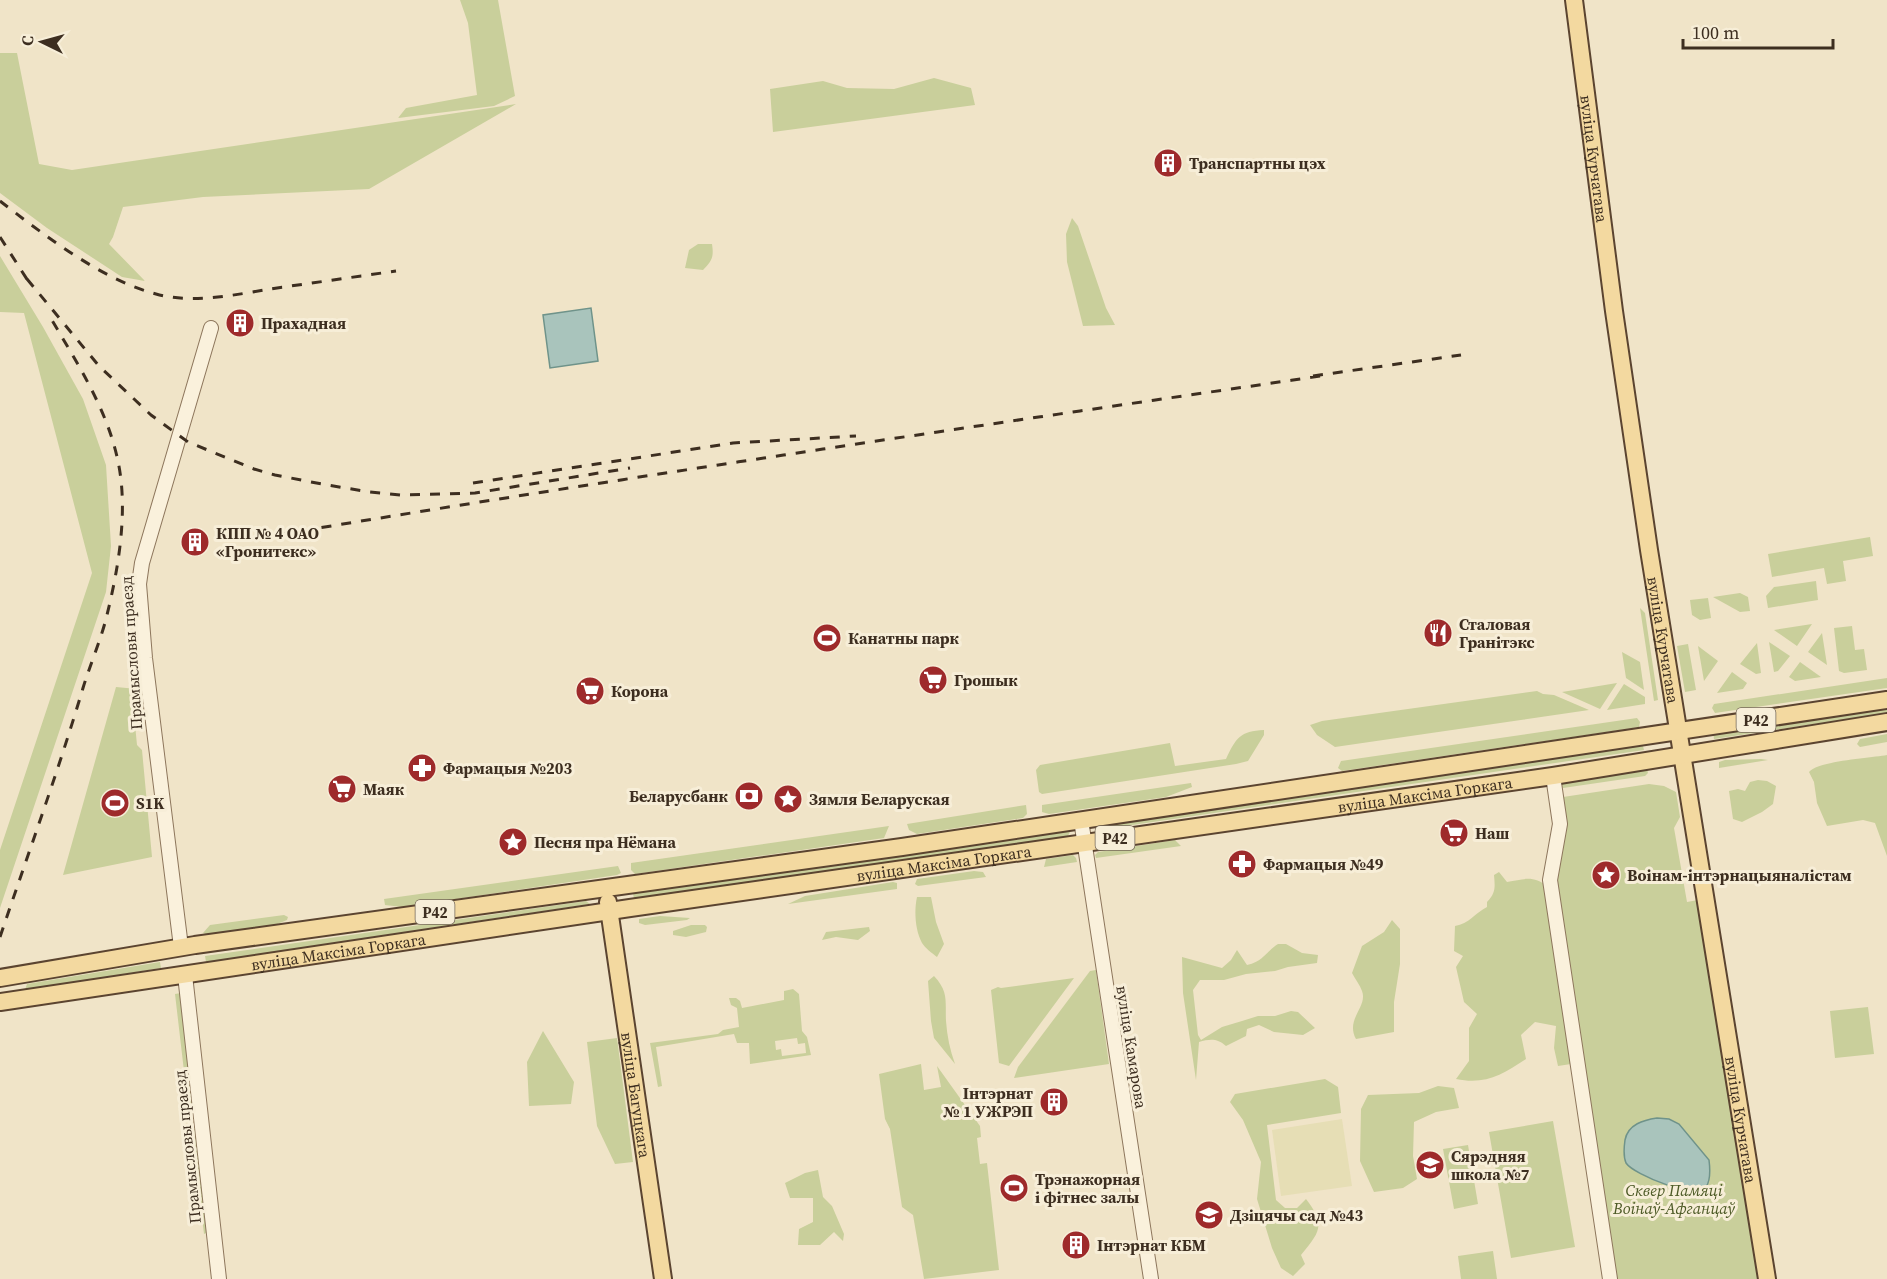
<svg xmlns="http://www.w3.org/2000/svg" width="1887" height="1279" font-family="'Source Serif 4',serif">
  <rect width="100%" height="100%" fill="#f0e4c8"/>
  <path fill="#e6deb5" d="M 1342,1119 L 1352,1186 L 1281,1196 L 1272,1130 Z"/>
  <path fill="#c9cf9b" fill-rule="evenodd" d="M 460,0 L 498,0 L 515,96 L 494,106 L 398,118 L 406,108 L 477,95 L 468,23 Z
    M 0,53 L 17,53 L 39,164 L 72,170 L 516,104 L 369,189 L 203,197 L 123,207 L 113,237 L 109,244 L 145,281 L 122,277 L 47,228 L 0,193 Z
    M 934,78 L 971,88 L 975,105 L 773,132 L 770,89 L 823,81 L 847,88 L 894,89 Z
    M 1072,218 L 1078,226 L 1106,308 L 1115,325 L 1083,326 L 1067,262 L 1066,234 Z
    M 698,244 L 712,244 C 714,257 712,261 703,270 L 685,268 L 689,250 Z
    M 0,256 L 43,327 L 83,399 L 106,465 L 111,546 L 106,592 L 0,908 L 0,850 L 92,573 L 24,313 L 0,312 Z
    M 1870,537 L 1873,556 L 1843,561 L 1846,581 L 1827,584 L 1824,568 L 1772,577 L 1768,554 Z
    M 1816,581 L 1818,600 L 1768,608 L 1766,596 L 1774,587 Z
    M 1740,593 L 1748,597 L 1750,611 L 1740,612 L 1713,597 Z
    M 1708,598 L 1711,618 L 1700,620 L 1692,615 L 1690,600 Z
    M 1640,608 L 1645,613 L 1658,700 L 1654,701 Z
    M 1812,624 L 1797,646 L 1774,630 Z
    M 1852,626 L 1855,650 L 1864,649 L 1867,670 L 1844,673 L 1839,671 L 1834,628 Z
    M 1822,633 L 1827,665 L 1808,652 Z
    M 1769,642 L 1790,656 L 1778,671 L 1774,672 Z
    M 1757,643 L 1761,673 L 1756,674 L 1740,664 Z
    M 1688,644 L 1696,690 L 1685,692 L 1677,646 Z
    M 1698,646 L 1718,661 L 1704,681 Z
    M 1622,652 L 1640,662 L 1644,690 L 1626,678 Z
    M 1800,662 L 1821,677 L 1795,681 L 1789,677 Z
    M 1732,672 L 1747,683 L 1743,689 L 1717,693 Z
    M 1887,678 L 1887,688 L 1715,713 L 1712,708 L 1714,704 Z
    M 1617,683 L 1600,709 L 1562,692 Z
    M 1624,684 L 1645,697 L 1645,704 L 1607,710 Z
    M 116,687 L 137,689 L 133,704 L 137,745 L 142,750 L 152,857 L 63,875 Z
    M 1537,691 L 1543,694 L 1554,695 L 1589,710 L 1335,747 L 1317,735 L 1310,725 L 1322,721 Z
    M 1887,706 L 1887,713 L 1714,739 L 1713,732 Z
    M 1637,718 L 1640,722 L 1639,727 L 1620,730 L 1342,771 L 1338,768 L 1341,761 Z
    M 1264,730 L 1264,735 L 1248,761 L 1236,764 L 1042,794 L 1039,792 L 1036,770 L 1040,765 L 1170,743 L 1175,766 L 1226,759 C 1236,738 1240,731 1264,730 Z
    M 1887,734 L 1887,742 L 1860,747 L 1857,744 L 1860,739 Z
    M 1642,742 L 1644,750 L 1112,828 L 1111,822 Z
    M 1887,755 L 1887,856 L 1875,823 L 1863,820 L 1827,826 L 1817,803 L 1814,782 L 1809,772 C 1817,761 1871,758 1887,755 Z
    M 1761,759 L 1768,760 L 1719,768 L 1719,762 L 1725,760 Z
    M 1647,769 L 1648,773 L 1645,776 L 1563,788 L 1560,785 L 1565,780 Z
    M 1758,780 L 1767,781 L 1776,786 L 1773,804 L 1762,812 L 1742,822 L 1733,819 L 1729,791 L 1738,789 L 1745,791 L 1750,782 Z
    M 1191,783 L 1192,787 L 1166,797 L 1049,814 L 1042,812 L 1042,805 Z
    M 1649,784 L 1664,786 L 1676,792 L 1680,817 L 1674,828 L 1687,902 L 1698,900 L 1759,1279 L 1613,1279 L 1555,885 L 1566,827 L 1563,797 Z
    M 1026,805 L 1027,814 L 1023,818 L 917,834 L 909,830 L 907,824 Z
    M 889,826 L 884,838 L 635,874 L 631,870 L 631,863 Z
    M 1067,829 L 1070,832 L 1068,836 L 634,899 L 633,893 Z
    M 1175,840 L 1181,846 L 1096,858 L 1095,855 L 1098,852 Z
    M 1073,855 L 1076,858 L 1077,862 L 1044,867 L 1046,859 Z
    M 618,866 L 621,873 L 617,875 L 402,907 L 385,905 L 384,899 Z
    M 974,871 L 983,872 L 986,877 L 918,886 L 915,884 L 917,879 Z
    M 1499,872 L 1507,882 C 1525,879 1533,875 1548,887 L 1571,1064 L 1558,1066 L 1554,1048 L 1556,1026 L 1535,1022 L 1521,1035 L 1526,1059 C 1502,1075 1485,1085 1456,1079 L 1469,1061 L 1469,1028 L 1477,1014 L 1464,1002 L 1456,967 L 1463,956 L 1454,951 L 1455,926 C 1469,924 1475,913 1487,907 L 1487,902 C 1496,893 1495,887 1494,875 Z
    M 893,882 L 897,883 L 897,889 L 788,904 L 805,896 Z
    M 917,897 L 931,897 L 936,922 L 944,944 L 937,957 C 932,953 925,948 922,943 C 915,930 914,911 917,897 Z
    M 586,901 L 590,904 L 206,962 L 205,956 Z
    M 284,915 L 288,917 L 287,920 L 275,925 L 208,935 L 203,933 L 210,925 Z
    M 660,916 L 690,918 L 687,920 L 645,925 L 639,923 L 639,919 Z
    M 1392,920 L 1400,929 L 1400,964 L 1394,1002 L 1394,1032 L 1356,1039 C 1345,1019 1368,1007 1362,991 C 1360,985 1355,979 1352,973 L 1362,946 L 1384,932 Z
    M 691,925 L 705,925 L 707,927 L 706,932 L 686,937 L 673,935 L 673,931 Z
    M 869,927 L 870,931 L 858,940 L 836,937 L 822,940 L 826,932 Z
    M 1278,944 L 1286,944 L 1302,953 L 1318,955 L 1317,963 L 1288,967 L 1275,971 L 1246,974 L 1224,980 L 1200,980 L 1193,990 L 1198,1035 L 1201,1040 L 1222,1027 L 1242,1021 L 1258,1016 L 1275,1016 L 1291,1011 L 1298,1012 L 1315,1028 L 1303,1035 L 1274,1032 L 1259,1025 L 1247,1029 L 1246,1036 L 1226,1046 C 1217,1038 1210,1039 1199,1042 L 1196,1080 L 1183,993 L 1182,957 L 1222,968 L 1231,960 L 1237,950 L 1247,965 C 1264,961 1264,953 1278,944 Z
    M 160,962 L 161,968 L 25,990 L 27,984 Z
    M 1096,970 L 1109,1064 L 1014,1078 L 1018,1067 L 1090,971 Z
    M 934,976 C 949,992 945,1001 946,1021 C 947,1036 950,1050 955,1064 L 934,1038 L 931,1021 L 928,981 Z
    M 1074,978 L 1009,1066 L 999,1063 L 991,990 L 998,987 L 1001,988 Z
    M 793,989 L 799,994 L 802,1031 L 807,1037 L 811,1055 L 750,1064 L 749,1043 L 737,1043 L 734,1034 L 656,1047 L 662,1086 L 658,1087 L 650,1043 L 718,1034 L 723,1030 L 739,1027 L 737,1008 L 731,1005 L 729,998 L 736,998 L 740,1001 L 742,1008 L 784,1000 L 784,991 ZM 797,1038 L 798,1044 L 805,1043 L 806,1053 L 782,1056 L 781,1049 L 776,1050 L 775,1041 Z
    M 181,993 L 195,1113 L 189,1114 L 175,994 Z
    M 1868,1007 L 1874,1054 L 1835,1058 L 1830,1011 Z
    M 543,1031 L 574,1082 L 571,1104 L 529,1106 L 527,1062 Z
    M 617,1038 L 633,1162 L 615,1164 L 597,1126 L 587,1042 Z
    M 921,1064 L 924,1090 L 941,1087 L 937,1066 L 980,1126 L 981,1137 L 977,1138 L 980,1164 L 987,1163 L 999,1270 L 924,1279 L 913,1215 L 902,1207 L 890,1129 L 885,1119 L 879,1074 Z
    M 1325,1079 L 1338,1087 L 1341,1113 L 1267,1125 L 1276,1200 L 1285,1208 L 1297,1208 L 1306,1199 C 1326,1225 1320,1232 1301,1255 L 1305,1264 L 1293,1276 L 1281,1268 L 1272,1248 L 1257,1199 L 1261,1162 L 1243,1120 L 1230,1102 L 1235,1094 Z
    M 1438,1086 L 1454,1088 L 1459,1108 L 1436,1112 L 1414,1122 L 1413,1156 L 1417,1179 L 1403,1188 L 1374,1192 L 1360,1161 L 1361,1109 L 1368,1095 L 1419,1093 Z
    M 1553,1121 L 1575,1247 L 1511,1258 L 1489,1132 Z
    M 197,1126 L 208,1232 L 204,1234 L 191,1127 Z
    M 1468,1145 L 1478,1204 L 1454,1209 L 1443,1149 Z
    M 818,1170 L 823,1197 L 832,1206 L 844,1234 L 843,1241 L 834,1232 L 820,1245 L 798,1245 L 799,1229 L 813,1222 L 813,1198 L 790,1198 L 785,1183 L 805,1173 Z
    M 1493,1251 L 1497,1279 L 1461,1279 L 1458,1256 Z"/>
  <path fill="#a9c4bc" stroke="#6f938a" stroke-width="1.5" d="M 591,308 L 598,361 L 550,368 L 543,315 Z
    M 1657,1118 L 1669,1119 L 1679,1124 L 1709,1160 C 1710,1168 1711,1180 1706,1187 C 1697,1200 1634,1175 1626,1163 C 1623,1156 1624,1147 1625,1140 C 1628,1124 1644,1120 1657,1118 Z"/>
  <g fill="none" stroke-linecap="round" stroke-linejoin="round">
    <g stroke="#8d765c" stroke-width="16">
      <path id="minor" d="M 1553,776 L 1560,824 L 1550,880 L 1610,1279
        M 1081,820 L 1151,1279
        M 181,947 L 145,658 L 139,584 L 142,563 L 211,328
        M 185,975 L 219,1279"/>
    </g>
    <g stroke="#5b4430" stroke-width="20">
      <g id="major">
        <path id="s1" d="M 1574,0 L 1614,311 L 1649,550 L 1767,1279"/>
        <path id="s2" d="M 608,902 L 663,1279"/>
        <path d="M 0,978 L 195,945 L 902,847 L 1887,700"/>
        <path id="s3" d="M 0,1002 L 630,908 L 1553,776 L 1887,722"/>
      </g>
    </g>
    <use href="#minor" stroke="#faf1dc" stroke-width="14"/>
    <use href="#major" stroke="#f3d9a0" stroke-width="16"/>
    <path stroke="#3d2e20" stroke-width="3" stroke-dasharray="10 10" stroke-linecap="butt" d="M 0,201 C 44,235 102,280 156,294 C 192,304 234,295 270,289 C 312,283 354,277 396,271
      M 0,237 L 30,284
      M 27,279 L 99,366 L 151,415 L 188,442 L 254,469 L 275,475 L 327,485 L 370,492 L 400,495 L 475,493 L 630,468
      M 1313,376 L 1461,355
      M 473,483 L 733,443 L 856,436
      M 282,534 C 628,477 974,426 1321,376
      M 0,937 C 28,854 58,772 83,688 C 90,665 100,642 106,619 C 117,575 126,525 121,480 C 114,418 79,367 49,315"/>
  </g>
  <defs>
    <g id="building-disc" transform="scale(1.5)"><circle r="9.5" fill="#9e2a2b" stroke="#f7eed8"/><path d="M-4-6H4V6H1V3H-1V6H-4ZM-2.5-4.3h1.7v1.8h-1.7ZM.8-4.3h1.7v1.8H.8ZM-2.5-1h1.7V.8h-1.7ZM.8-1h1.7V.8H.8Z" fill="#fff"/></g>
    <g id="restaurant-disc" transform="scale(1.5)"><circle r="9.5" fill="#9e2a2b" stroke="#f7eed8"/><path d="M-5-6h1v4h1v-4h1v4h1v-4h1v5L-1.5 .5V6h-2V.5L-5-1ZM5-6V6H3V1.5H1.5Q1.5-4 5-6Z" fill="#fff"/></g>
    <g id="stadium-disc" transform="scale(1.5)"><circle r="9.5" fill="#9e2a2b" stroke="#f7eed8"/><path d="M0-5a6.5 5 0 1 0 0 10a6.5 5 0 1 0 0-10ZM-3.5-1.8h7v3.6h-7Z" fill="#fff"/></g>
    <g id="supermarket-disc" transform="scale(1.5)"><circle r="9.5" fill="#9e2a2b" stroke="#f7eed8"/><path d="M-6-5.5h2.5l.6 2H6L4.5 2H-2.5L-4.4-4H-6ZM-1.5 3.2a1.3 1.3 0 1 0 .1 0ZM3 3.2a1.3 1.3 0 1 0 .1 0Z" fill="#fff"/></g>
    <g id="pharmacy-disc" transform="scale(1.5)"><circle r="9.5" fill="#9e2a2b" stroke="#f7eed8"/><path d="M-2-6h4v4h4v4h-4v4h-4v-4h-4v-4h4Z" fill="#fff"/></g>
    <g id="bank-disc" transform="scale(1.5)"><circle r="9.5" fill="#9e2a2b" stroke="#f7eed8"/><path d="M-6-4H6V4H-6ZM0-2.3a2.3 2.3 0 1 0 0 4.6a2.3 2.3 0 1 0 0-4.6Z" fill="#fff"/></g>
    <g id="sight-disc" transform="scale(1.5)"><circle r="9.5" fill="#9e2a2b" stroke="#f7eed8"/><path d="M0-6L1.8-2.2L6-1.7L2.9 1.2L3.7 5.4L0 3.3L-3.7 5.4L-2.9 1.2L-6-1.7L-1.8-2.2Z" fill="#fff"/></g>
    <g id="school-disc" transform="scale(1.5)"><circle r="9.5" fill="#9e2a2b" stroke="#f7eed8"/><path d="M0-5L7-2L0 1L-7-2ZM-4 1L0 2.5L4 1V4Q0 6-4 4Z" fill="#fff"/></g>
  </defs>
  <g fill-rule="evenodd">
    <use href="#building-disc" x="1168" y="163"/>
    <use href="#building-disc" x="240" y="323"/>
    <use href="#building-disc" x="195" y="542"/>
    <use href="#restaurant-disc" x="1438" y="633"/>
    <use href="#stadium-disc" x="827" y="638"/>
    <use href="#supermarket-disc" x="933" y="680"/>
    <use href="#supermarket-disc" x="590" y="691"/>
    <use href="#pharmacy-disc" x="422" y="768"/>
    <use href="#supermarket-disc" x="342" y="789"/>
    <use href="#bank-disc" x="749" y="796"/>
    <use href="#sight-disc" x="788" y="799"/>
    <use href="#stadium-disc" x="115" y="803"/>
    <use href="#supermarket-disc" x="1454" y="833"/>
    <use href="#sight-disc" x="513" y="842"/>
    <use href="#pharmacy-disc" x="1242" y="864"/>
    <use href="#sight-disc" x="1606" y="875"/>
    <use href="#building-disc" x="1054" y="1102"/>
    <use href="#school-disc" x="1430" y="1165"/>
    <use href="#stadium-disc" x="1014" y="1188"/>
    <use href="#school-disc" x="1209" y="1215"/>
    <use href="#building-disc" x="1076" y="1245"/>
  </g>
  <g text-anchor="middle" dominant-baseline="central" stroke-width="6" stroke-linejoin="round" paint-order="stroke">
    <g fill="#f7eed8" stroke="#756857" stroke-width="1.5">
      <rect x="1736.5" y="708" width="39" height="24" rx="4.5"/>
      <rect x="1095.5" y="826" width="39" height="24" rx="4.5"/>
      <rect x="415.5" y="900" width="39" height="24" rx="4.5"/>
    </g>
    <g font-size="15" font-weight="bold" fill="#3d2e20">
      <text x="1756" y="720">Р42</text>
      <text x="1115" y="838">Р42</text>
      <text x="435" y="912">Р42</text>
    </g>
    <g font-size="16" fill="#3d2e20" stroke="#f7eed8">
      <text stroke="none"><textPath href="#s1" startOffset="160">вуліца Курчатава</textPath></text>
      <text stroke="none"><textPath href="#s1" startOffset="646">вуліца Курчатава</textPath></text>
      <text transform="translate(131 653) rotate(-94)">Прамысловы праезд</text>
      <text stroke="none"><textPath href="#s3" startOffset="1440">вуліца Максіма Горкага</textPath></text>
      <text stroke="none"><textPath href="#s3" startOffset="954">вуліца Максіма Горкага</textPath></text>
      <text stroke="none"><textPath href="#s3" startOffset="342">вуліца Максіма Горкага</textPath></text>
      <text transform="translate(1132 1047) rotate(81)">вуліца Камарова</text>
      <text stroke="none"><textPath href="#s2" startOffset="195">вуліца Багуцкага</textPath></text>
      <text stroke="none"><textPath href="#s1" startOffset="1132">вуліца Курчатава</textPath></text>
      <text transform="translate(187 1147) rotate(-96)">Прамысловы праезд</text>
    </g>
    <g font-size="16" font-weight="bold" fill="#3d2e20" stroke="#f7eed8" text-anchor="start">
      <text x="1189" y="163">Транспартны цэх</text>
      <text x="261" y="323">Прахадная</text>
      <text x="216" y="533">КПП № 4 ОАО<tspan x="216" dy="18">«Гронитекс»</tspan></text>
      <text x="1459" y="624">Сталовая<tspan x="1459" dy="18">Гранітэкс</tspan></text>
      <text x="848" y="638">Канатны парк</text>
      <text x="954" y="680">Грошык</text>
      <text x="611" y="691">Корона</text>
      <text x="443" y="768">Фармацыя №203</text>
      <text x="363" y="789">Маяк</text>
      <text x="728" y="796" text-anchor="end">Беларусбанк</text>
      <text x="809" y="799">Зямля Беларуская</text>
      <text x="136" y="803">S1K</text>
      <text x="1475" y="833">Наш</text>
      <text x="534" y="842">Песня пра Нёмана</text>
      <text x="1263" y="864">Фармацыя №49</text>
      <text x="1627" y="875">Воінам-інтэрнацыяналістам</text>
      <text x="1033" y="1093" text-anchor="end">Інтэрнат<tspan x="1033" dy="18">№ 1 УЖРЭП</tspan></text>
      <text x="1451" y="1156">Сярэдняя<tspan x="1451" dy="18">школа №7</tspan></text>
      <text x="1035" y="1179">Трэнажорная<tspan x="1035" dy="18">і фітнес залы</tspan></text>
      <text x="1230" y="1215">Дзіцячы сад №43</text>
      <text x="1097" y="1245">Інтэрнат КБМ</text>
    </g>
    <g font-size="16" font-style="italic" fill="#4d5a26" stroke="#f7eed8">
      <text x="1674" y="1190">Сквер Памяці<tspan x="1674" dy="18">Воінаў-Афганцаў</tspan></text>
    </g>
  </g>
  <g transform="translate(42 42) rotate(275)" stroke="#f7eed8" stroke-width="4.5" paint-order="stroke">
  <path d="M0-4.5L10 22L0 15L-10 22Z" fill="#3d2e20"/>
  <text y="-9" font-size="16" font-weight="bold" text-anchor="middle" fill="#3d2e20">С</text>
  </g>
  <path d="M1683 39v9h150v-9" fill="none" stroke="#3d2e20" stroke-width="3"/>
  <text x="1692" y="39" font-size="18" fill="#3d2e20" stroke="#f7eed8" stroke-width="4.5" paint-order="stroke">100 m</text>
</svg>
